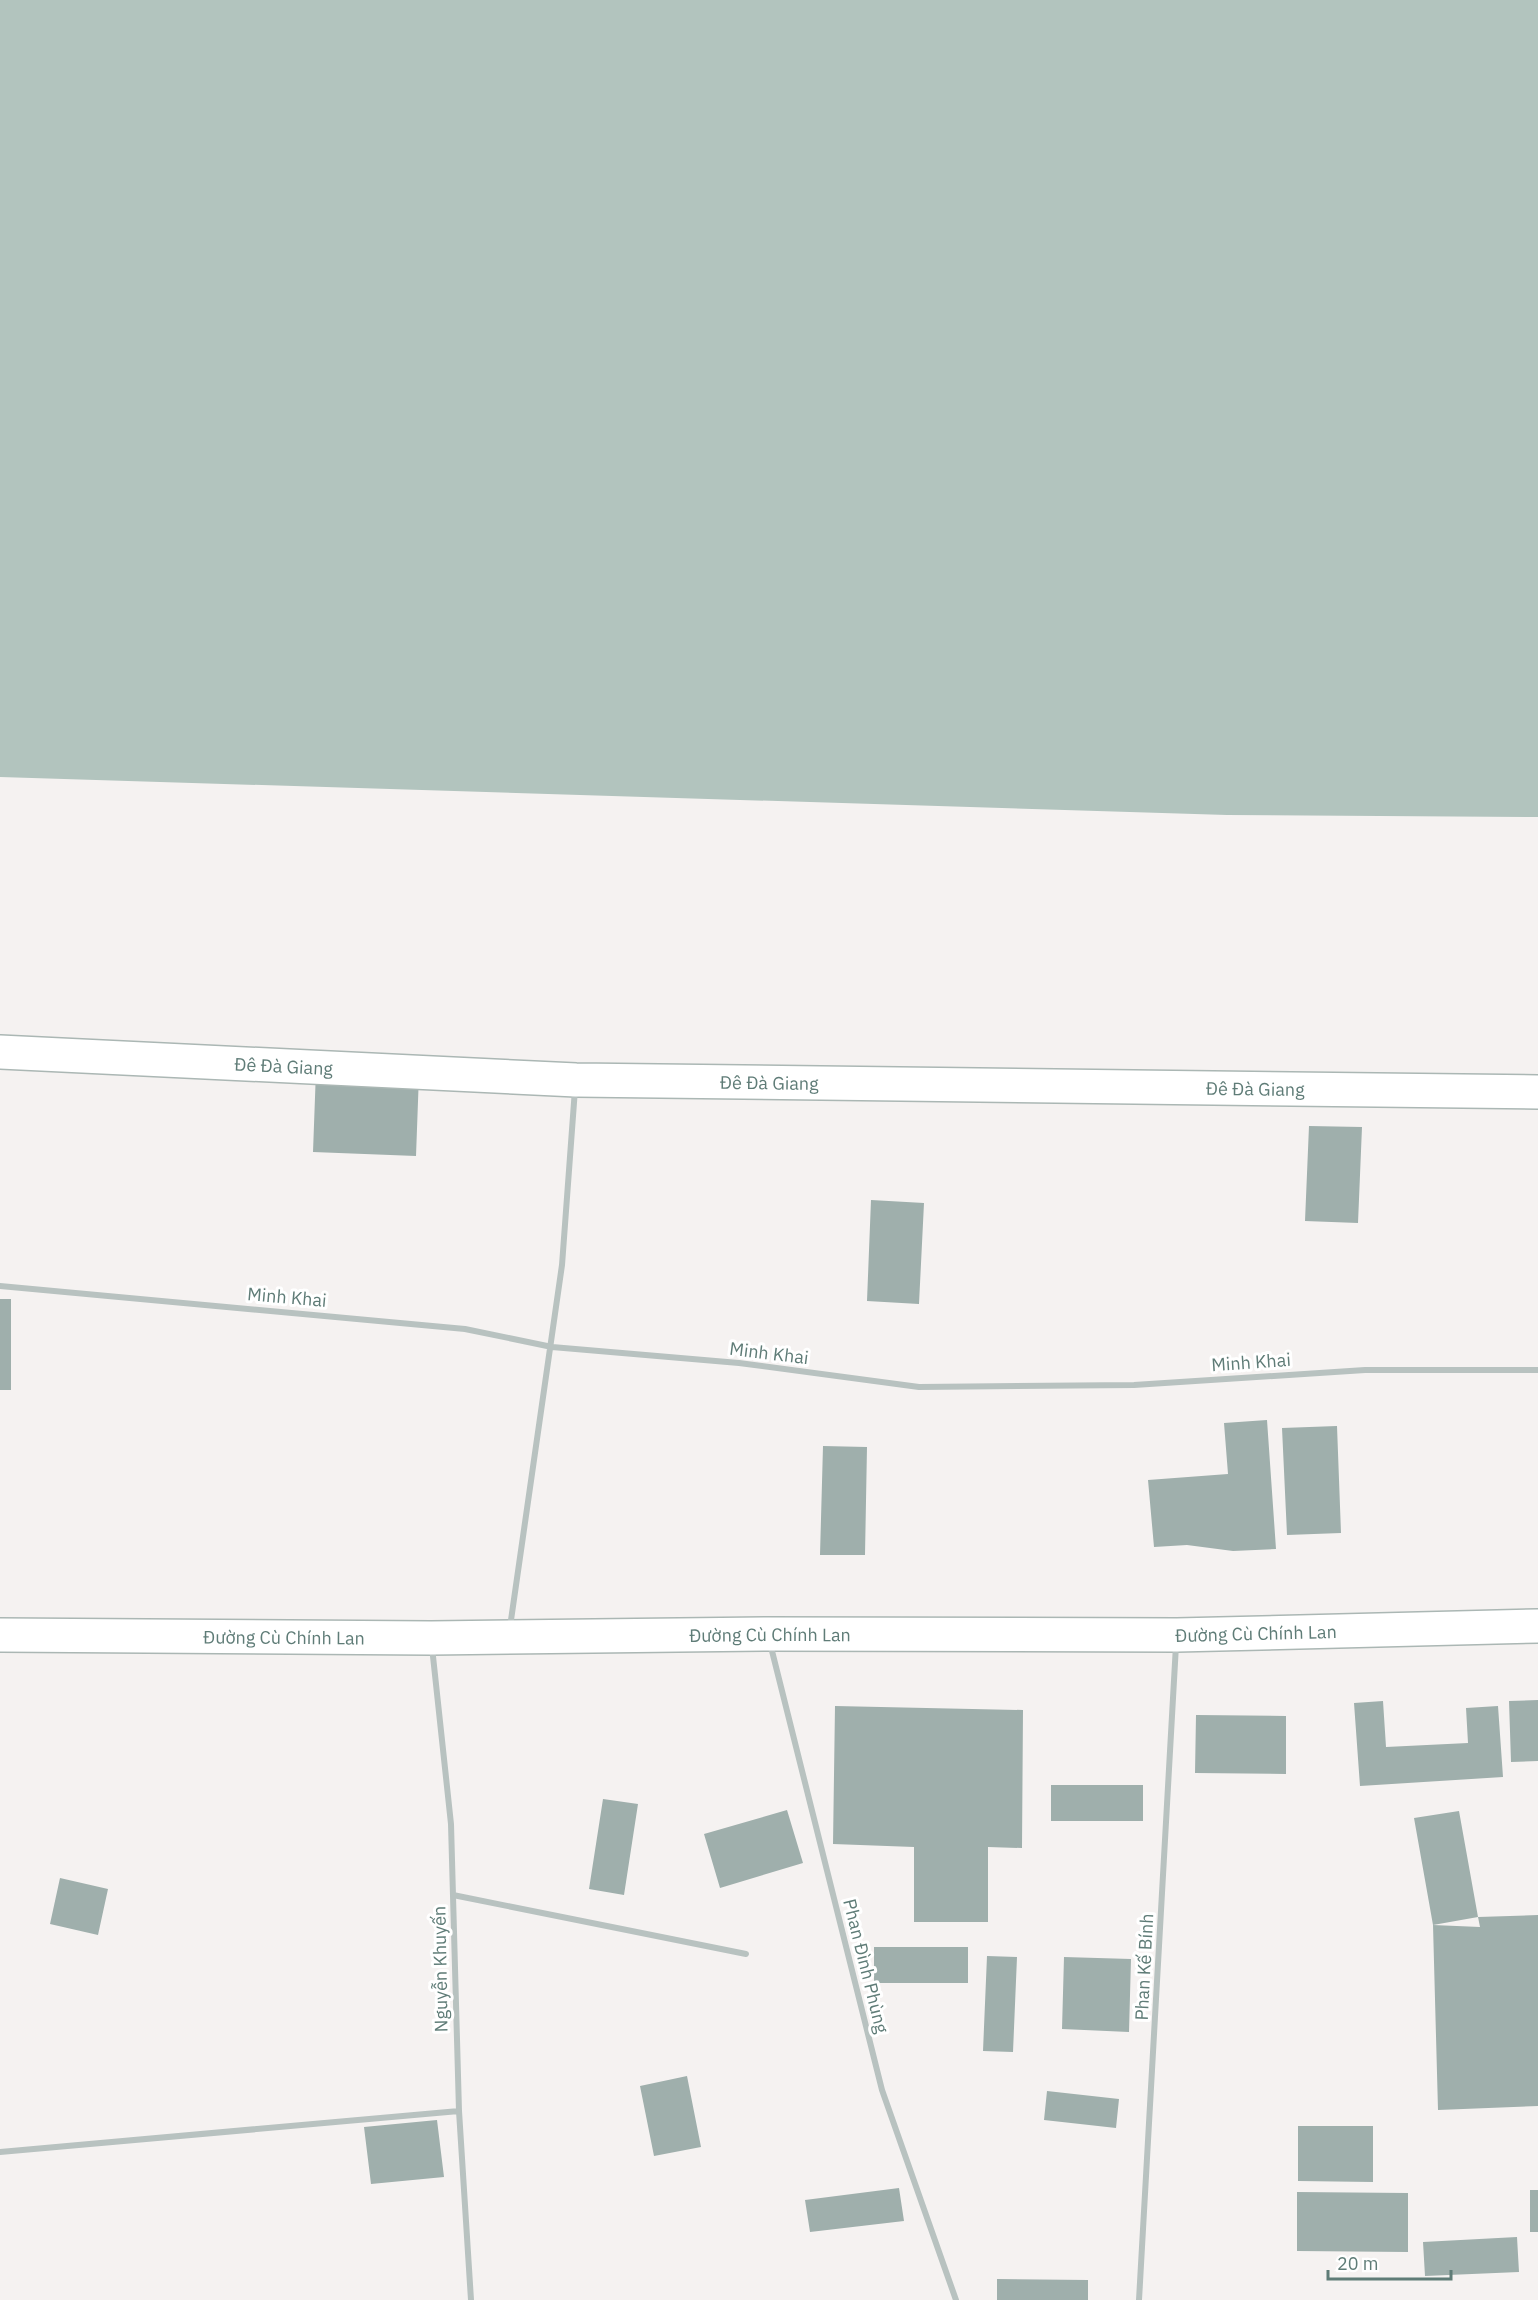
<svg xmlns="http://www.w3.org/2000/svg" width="1538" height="2300" font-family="'IBM Plex Sans',sans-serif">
  <rect width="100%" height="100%" fill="#f5f2f1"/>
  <path fill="#b2c4be" d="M 0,0 L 1538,0 L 1538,817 L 1227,815 L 0,777 Z"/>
  <path fill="#9fafac" d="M 316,1070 L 419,1074 L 416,1156 L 313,1152 Z
    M 1309,1126 L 1362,1127 L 1358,1223 L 1305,1221 Z
    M 871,1200 L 924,1203 L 919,1304 L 867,1301 Z
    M 0,1299 L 11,1299 L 11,1390 L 0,1390 Z
    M 1267,1420 L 1276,1549 L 1233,1551 L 1187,1545 L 1154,1547 L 1148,1480 L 1228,1474 L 1224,1423 Z
    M 1337,1426 L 1341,1533 L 1287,1535 L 1282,1428 Z
    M 823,1446 L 867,1447 L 865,1555 L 820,1555 Z
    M 1538,1700 L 1538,1761 L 1511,1762 L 1509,1701 Z
    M 1383,1701 L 1386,1747 L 1468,1743 L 1466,1708 L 1498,1706 L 1503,1777 L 1360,1786 L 1354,1703 Z
    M 835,1706 L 1023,1710 L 1022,1848 L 988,1847 L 988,1922 L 914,1922 L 914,1847 L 833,1844 Z
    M 1196,1715 L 1286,1716 L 1286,1774 L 1195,1773 Z
    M 1051,1785 L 1143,1785 L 1143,1821 L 1051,1821 Z
    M 603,1799 L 638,1804 L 624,1895 L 589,1889 Z
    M 787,1810 L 803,1863 L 720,1888 L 704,1834 Z
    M 1459,1811 L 1478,1917 L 1433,1925 L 1480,1927 L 1478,1917 L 1538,1915 L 1538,2106 L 1438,2110 L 1433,1925 L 1414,1818 Z
    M 60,1878 L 108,1889 L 98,1935 L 50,1924 Z
    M 874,1947 L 968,1947 L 968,1983 L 874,1983 Z
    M 987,1956 L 1017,1957 L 1013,2052 L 983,2051 Z
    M 1064,1957 L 1131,1959 L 1129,2032 L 1062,2029 Z
    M 687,2076 L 701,2147 L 654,2156 L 640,2086 Z
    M 1047,2091 L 1119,2099 L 1116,2128 L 1044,2120 Z
    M 437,2120 L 444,2177 L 371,2184 L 364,2127 Z
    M 1298,2126 L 1373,2126 L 1373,2182 L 1298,2181 Z
    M 899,2188 L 904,2221 L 810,2232 L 805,2200 Z
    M 1530,2190 L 1538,2190 L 1538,2232 L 1530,2232 Z
    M 1297,2192 L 1408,2193 L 1408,2252 L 1297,2251 Z
    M 1517,2237 L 1519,2272 L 1425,2276 L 1423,2242 Z
    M 997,2279 L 1088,2280 L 1088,2300 L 997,2300 Z"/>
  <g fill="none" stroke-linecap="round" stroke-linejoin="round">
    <g stroke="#abb7b4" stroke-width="36">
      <g id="secondary">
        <path id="s1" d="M 0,1052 L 576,1080 L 1538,1092"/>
        <path id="s2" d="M 0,1635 L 431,1638 L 767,1634 L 1177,1635 L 1538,1626"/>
      </g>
    </g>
    <path stroke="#b8c2c0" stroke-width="6" d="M 0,1286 L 465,1329 L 552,1347 L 739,1363 L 919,1387 L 1134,1385 L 1365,1370 L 1538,1370
      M 510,1627 L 562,1265 L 575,1089
      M 770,1643 L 882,2090 L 956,2300
      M 432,1647 L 451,1824 L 459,2111 L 471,2300
      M 453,1895 L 746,1954
      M 0,2152 L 459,2111
      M 1139,2300 L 1176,1645"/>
    <use href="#secondary" stroke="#fff" stroke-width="33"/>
  </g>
  <g text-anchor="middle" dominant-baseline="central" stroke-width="6" stroke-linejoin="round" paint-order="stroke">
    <g font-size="18" fill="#5f7c77" stroke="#fff">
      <text stroke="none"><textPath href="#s1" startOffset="284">Đê Đà Giang</textPath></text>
      <text stroke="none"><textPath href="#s1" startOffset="770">Đê Đà Giang</textPath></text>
      <text stroke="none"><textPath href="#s1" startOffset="1256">Đê Đà Giang</textPath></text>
      <text transform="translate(287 1297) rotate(5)">Minh Khai</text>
      <text transform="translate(769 1353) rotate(7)">Minh Khai</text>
      <text transform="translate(1251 1362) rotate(-4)">Minh Khai</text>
      <text stroke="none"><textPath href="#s2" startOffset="1256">Đường Cù Chính Lan</textPath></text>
      <text stroke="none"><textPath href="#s2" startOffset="770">Đường Cù Chính Lan</textPath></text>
      <text stroke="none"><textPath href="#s2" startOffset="284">Đường Cù Chính Lan</textPath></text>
      <text transform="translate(866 1966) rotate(76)">Phan Đình Phùng</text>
      <text transform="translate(1144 1967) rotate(-87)">Phan Kế Bính</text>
      <text transform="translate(440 1969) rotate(-91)">Nguyễn Khuyến</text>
    </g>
  </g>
  <path d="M1328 2270v9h123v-9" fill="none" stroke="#5f7c77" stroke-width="3"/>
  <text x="1337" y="2270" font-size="18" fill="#5f7c77" stroke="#ffffff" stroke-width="4.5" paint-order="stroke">20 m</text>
</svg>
